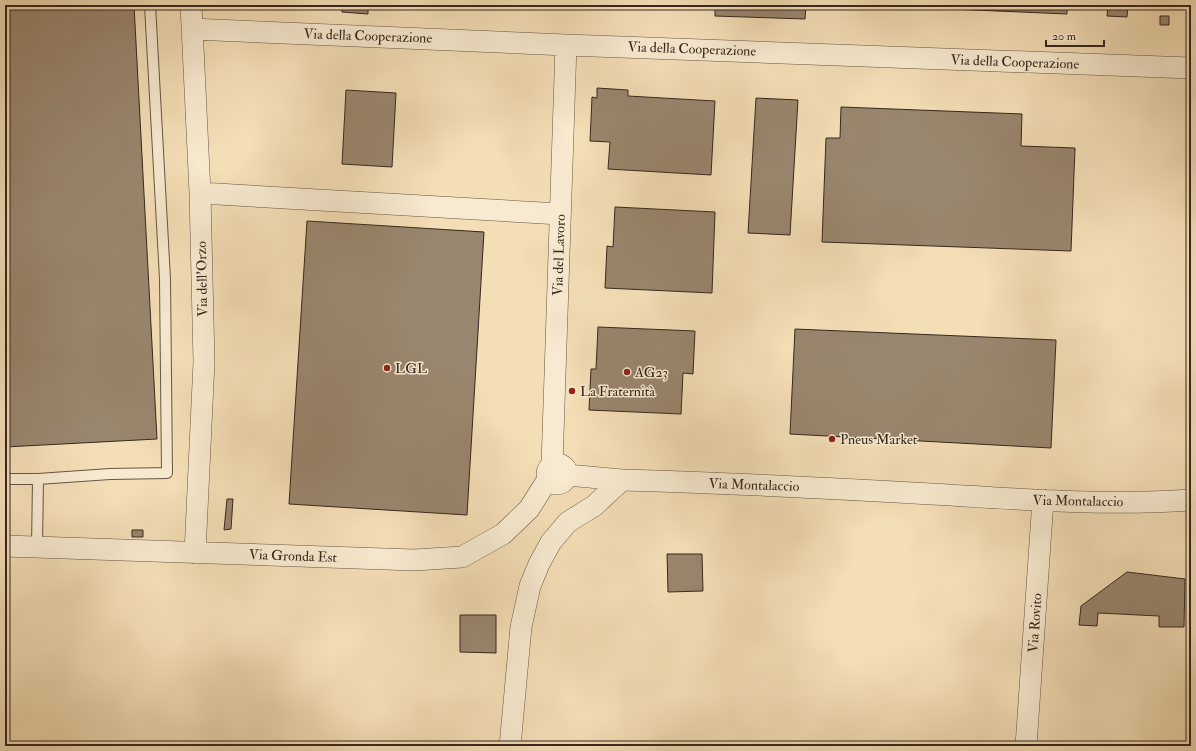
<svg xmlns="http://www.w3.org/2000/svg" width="1196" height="751" font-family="'IM FELL Double Pica',serif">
  <rect width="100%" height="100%" fill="#f4deb6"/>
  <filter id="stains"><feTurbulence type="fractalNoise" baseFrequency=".005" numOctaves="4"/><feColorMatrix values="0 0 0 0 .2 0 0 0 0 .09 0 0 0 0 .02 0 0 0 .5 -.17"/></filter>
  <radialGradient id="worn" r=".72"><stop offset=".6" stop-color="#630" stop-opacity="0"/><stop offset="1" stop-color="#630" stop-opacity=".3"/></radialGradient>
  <path fill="#99866e" stroke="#36271f" d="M 5,5 L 134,5 L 157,439 L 5,447 Z
    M 342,5 L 368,5 L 368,14 L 342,12 Z
    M 715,5 L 806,5 L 805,19 L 715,16 Z
    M 856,5 L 1067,5 L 1067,14 Z
    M 1108,5 L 1128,5 L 1127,17 L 1107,16 Z
    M 1160,16 L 1169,16 L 1169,25 L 1160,25 Z
    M 597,88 L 628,90 L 628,96 L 715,101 L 711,175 L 608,169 L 610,142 L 590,141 L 592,97 L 597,98 Z
    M 346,90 L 396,93 L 392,167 L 342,164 Z
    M 756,98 L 798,100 L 790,235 L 748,233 Z
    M 841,107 L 1022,114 L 1021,146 L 1075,148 L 1071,251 L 822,242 L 826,138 L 840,138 Z
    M 615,207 L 715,212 L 712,293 L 605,288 L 607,246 L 613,247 Z
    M 307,221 L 484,232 L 467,515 L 289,504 Z
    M 598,327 L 695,331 L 693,374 L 683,373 L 681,414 L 589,410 L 591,369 L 596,369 Z
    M 795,329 L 1056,340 L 1051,448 L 790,434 Z
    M 227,499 L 233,499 L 231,529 L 224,530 Z
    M 132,530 L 143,530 L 143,537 L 132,537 Z
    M 667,554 L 702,554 L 703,591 L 668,592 Z
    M 1127,572 L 1185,579 L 1184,627 L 1159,627 L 1159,616 L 1098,613 L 1097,626 L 1079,625 L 1081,606 Z
    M 460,615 L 496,615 L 496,653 L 460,652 Z
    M 463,745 L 497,745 L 497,746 L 463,746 Z"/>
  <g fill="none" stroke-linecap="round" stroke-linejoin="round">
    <g stroke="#665545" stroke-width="12">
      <path id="lane" d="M 5,479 L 38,479 L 110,474 L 167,473 L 165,279 L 150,5
        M 37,547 L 38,479"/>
    </g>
    <g stroke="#665545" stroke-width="22">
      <path id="street" d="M 191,5 L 200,193 L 204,362 L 195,553
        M 192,29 L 566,45 L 1191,68
        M 200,193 L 560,214
        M547 474a10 10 0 1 1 20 0a10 10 0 1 1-20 0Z
        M 552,465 L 566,45
        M 567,475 L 622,480
        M 5,546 L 414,560 L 462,557 L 503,534 L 529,509 L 548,479
        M 510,746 L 521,627 L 530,586 L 539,564 L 551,542 L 568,522 L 594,506 L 622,480 C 725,483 828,488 931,494 C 1017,499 1104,506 1191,500
        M 1026,746 L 1043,500"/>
    </g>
    <use href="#lane" stroke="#f8ead0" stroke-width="10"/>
    <use href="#street" stroke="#f8ead0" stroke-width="21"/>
  </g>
  <g fill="#8f2418" stroke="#f8ead0" stroke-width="1.5">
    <circle cx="387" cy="368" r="4"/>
    <circle cx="627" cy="372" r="4"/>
    <circle cx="572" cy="391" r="4"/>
    <circle cx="832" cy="439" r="4"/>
  </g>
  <g text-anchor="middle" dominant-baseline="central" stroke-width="3" stroke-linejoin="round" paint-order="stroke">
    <g font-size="14" fill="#36271f" stroke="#f8ead0">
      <text transform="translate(368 36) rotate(2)">Via della Cooperazione</text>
      <text transform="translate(692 49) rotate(2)">Via della Cooperazione</text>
      <text transform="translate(1015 62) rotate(2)">Via della Cooperazione</text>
      <text transform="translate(559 255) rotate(-88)">Via del Lavoro</text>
      <text transform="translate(202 279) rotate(-91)">Via dell'Orzo</text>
      <text transform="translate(754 485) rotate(2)">Via Montalaccio</text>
      <text transform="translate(1078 501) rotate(1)">Via Montalaccio</text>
      <text transform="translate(293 556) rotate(2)">Via Gronda Est</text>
      <text transform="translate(1035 623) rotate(-86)">Via Rovito</text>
    </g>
    <g font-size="14" fill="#36271f" stroke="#f8ead0" text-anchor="start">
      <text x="395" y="368">LGL</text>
      <text x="635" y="372">AG23</text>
      <text x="580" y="391">La Fraternità</text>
      <text x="840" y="439">Pneus Market</text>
    </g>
  </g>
  <rect width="1196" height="751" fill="none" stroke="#f4deb6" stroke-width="20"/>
  <rect x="6" y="6" width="1184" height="739" fill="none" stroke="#36271f" stroke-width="2"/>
  <rect x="10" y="10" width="1176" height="731" fill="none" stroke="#36271f"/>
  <path d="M1046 40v6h58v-6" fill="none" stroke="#36271f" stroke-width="2"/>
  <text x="1052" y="40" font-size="12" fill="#36271f" stroke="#f8ead0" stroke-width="3" paint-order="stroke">20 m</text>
  <rect width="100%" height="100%" filter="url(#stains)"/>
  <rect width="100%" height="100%" fill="url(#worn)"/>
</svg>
